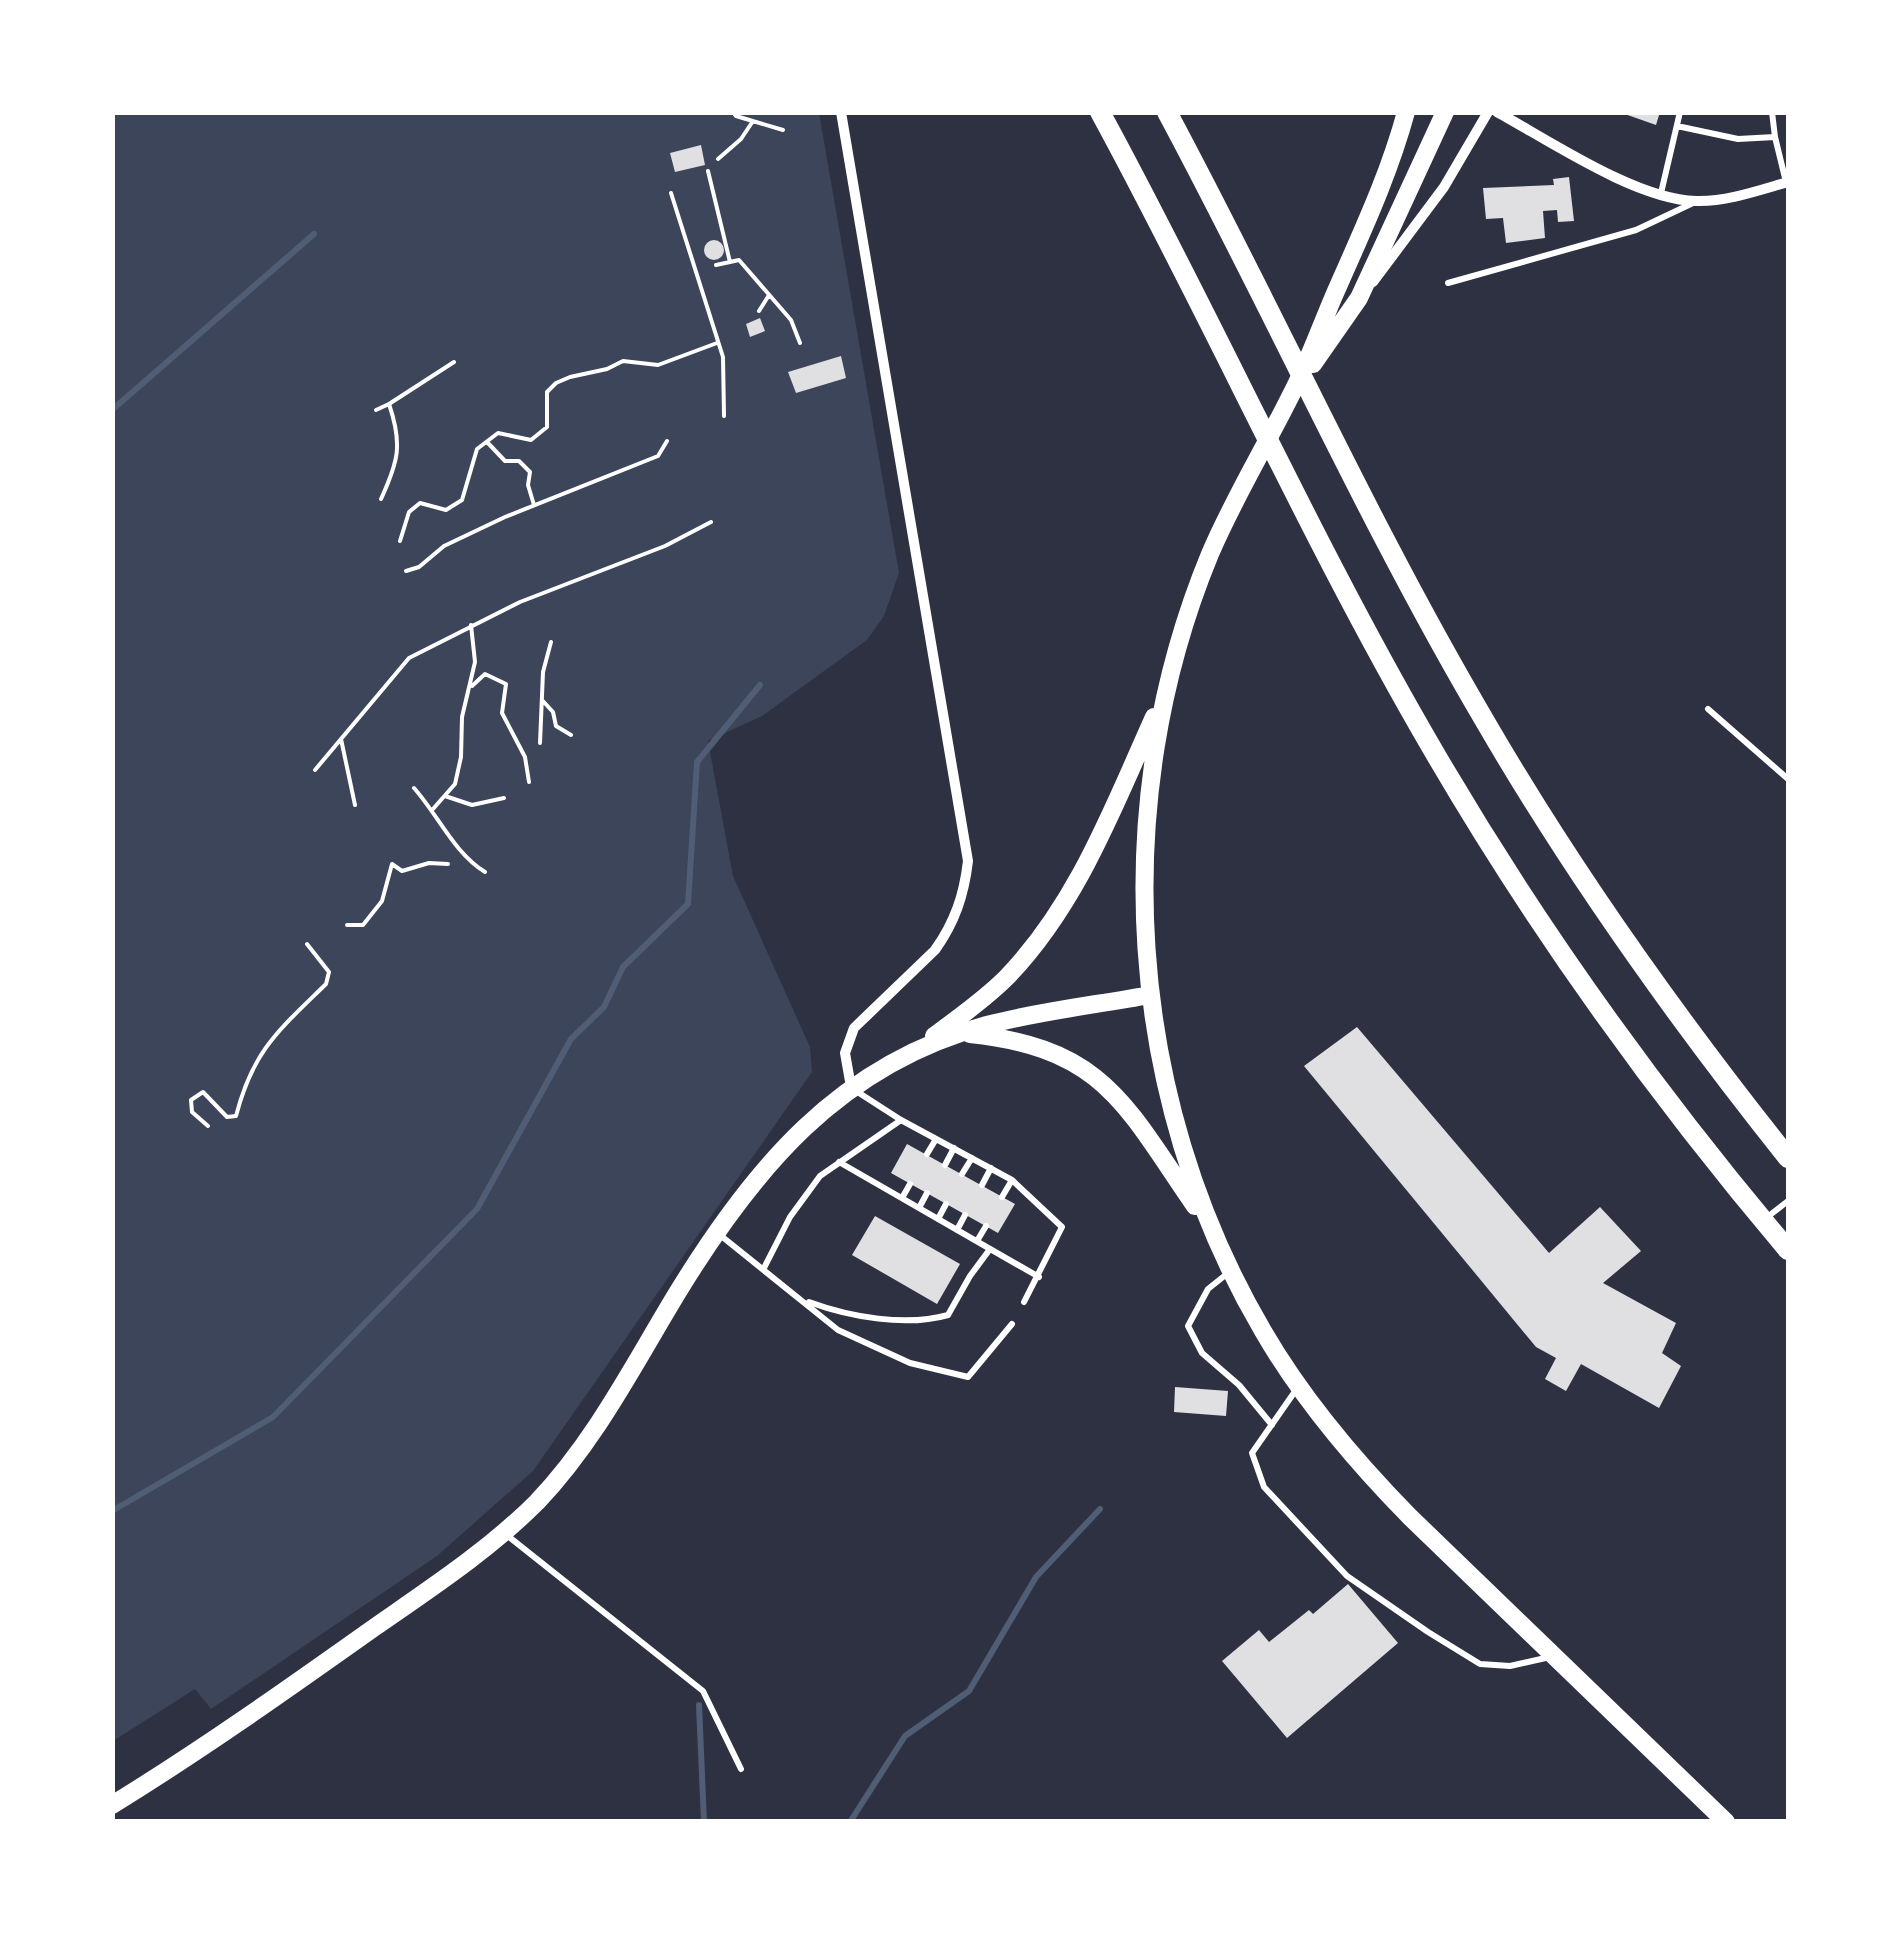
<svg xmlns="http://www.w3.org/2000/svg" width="1901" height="1934" font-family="Barlow,sans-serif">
  <rect width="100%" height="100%" fill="#2d3142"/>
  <path fill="#3c4559" d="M 113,113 L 819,113 L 899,573 L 884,616 L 867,640 L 762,716 L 708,741 L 733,876 L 810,1047 L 812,1072 L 533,1471 L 437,1556 L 211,1709 L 195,1689 L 113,1741 Z"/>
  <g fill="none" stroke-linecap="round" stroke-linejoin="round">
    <path stroke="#4f5d75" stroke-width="6" d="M 112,410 L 314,234
      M 112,1511 L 273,1417 L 477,1209 L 571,1039 L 604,1007 L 623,967 L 688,904 L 697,762 L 760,685
      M 699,1705 L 704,1822
      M 850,1822 L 905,1736 L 969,1691 L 1036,1577 L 1100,1509"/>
  </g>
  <path fill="#e0e0e3" d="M 1619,112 L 1660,112 L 1656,125 Z
    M 701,145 L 705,165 L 675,172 L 670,153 Z
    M 1569,177 L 1574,221 L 1558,222 L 1557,210 L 1543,211 L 1545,238 L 1506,243 L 1503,218 L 1486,219 L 1483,188 L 1554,185 L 1553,179 Z
    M704 250a10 10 0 1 1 20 0a10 10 0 1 1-20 0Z
    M 760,318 L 765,331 L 750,337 L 746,324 Z
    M 841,356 L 846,378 L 796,393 L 788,372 Z
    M 1357,1027 L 1549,1253 L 1600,1207 L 1641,1251 L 1603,1283 L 1676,1323 L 1662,1353 L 1681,1366 L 1659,1408 L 1581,1364 L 1566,1391 L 1545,1379 L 1556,1358 L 1536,1347 L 1304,1066 Z
    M 907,1144 L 1015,1204 L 998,1233 L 891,1173 Z
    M 875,1216 L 960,1264 L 937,1304 L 852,1255 Z
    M 1175,1387 L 1228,1391 L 1226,1416 L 1174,1412 Z
    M 1348,1584 L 1398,1643 L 1287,1738 L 1222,1661 L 1259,1630 L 1269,1642 L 1309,1610 L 1313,1614 Z"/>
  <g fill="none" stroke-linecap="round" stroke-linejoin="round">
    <path stroke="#fff" stroke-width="4" d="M 733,112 L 736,116 L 783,130
      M 718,159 L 741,139 L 753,121
      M 708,171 L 730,262 L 739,260 L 791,320 L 800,343
      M 671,193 L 723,357 L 724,416
      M 716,265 L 730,262
      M 759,311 L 769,295
      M 376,410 L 389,404
      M 487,442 L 505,461 L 519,461 L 530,472 L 528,485 L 534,505
      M 381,499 C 398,462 403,445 389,404 L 454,362
      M 400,541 L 409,512 L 420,503 L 446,510 L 462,500 L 477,449 L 498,433 L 531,440 L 547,427 L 547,392 L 556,383 L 570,377 L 607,369 L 623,361 L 658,365 L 717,343
      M 406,571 L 419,567 L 444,546 L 505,517 L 658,456 L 667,441
      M 472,686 L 485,674 L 506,684 L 502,713 L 525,757 L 529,782
      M 542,700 L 553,712 L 556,726 L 571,735
      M 341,739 L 355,805
      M 540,743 L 543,672 L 551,642
      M 315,770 L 409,658 L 520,602 L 665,546 L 711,522
      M 414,788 C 438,815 454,853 485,872
      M 445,796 L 472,805 L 504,798
      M 433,809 L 455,784 L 461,757 L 462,717 L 475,662 L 471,625
      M 347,925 L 363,925 L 382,901 L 392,864 L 402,871 L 429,863 L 448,864
      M 208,1126 L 192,1112 L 191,1100 L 203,1092 L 227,1117 L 236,1116 C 253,1050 279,1030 326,984 L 329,972 L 307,944"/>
    <path stroke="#fff" stroke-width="6" d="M 1772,112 L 1775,137
      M 1677,126 L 1738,139 L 1775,137 L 1786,182
      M 1661,193 L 1680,112
      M 1448,283 L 1636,230 L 1693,203
      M 1708,709 L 1788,779
      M 856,1091 L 901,1120 L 1012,1180 L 1062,1227 L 1024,1302
      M 927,1154 L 936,1139
      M 839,1162 L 1039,1277
      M 945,1165 L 954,1148
      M 962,1174 L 972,1158
      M 982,1185 L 991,1168
      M 1002,1197 L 1012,1180
      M 902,1198 L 910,1184
      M 919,1208 L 927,1193
      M 1766,1218 L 1788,1201
      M 938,1219 L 946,1204
      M 957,1230 L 965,1215
      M 720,1235 L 838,1330 L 910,1363 L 968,1377 L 1012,1324
      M 977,1241 L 986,1226
      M 764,1268 L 790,1217 L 820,1176 L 901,1120
      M 1228,1273 L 1208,1289 L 1188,1326 L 1202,1353 L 1239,1385 L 1272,1425
      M 809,1302 C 850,1317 906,1327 948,1315 L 970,1276 L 990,1249
      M 1298,1387 L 1252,1453 L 1264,1487 L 1347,1576 L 1428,1632 L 1480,1664 L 1510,1666 L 1550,1657
      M 504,1533 L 703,1691 L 741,1769"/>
    <path stroke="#fff" stroke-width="10" d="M 841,112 L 968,861 C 964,895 955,922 935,950 L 854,1028 L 845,1053 L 851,1087
      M 1497,112 C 1550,141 1637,200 1696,201 C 1726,202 1760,190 1788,182
      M 1373,282 L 1444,187 L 1488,112"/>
    <path stroke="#fff" stroke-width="18" d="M 1406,112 C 1388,178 1360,236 1333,298 C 1319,331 1307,365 1290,397 C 1264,449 1233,500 1210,554 C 1107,803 1126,1098 1263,1331 C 1303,1400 1354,1460 1410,1517 L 1726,1822
      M 1313,364 L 1359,298 L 1445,112
      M 970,1034 C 1104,1048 1125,1105 1195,1206
      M 934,1036 C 959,1017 984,1000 1006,978 C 1077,905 1113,808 1154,717
      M 112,1805 C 203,1749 289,1688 375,1627 C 431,1588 489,1550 537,1502 C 595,1441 633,1366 676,1295 C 752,1170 839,1064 987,1025 C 1040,1011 1096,1005 1150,995"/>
    <path stroke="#fff" stroke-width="20" d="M 1100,112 C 1215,323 1312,543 1433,750 C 1536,927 1656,1094 1788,1250
      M 1167,112 C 1276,315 1369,525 1486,723 C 1575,876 1678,1020 1788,1158"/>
  </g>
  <rect width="1901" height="1934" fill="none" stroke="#ffffff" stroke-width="230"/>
</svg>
